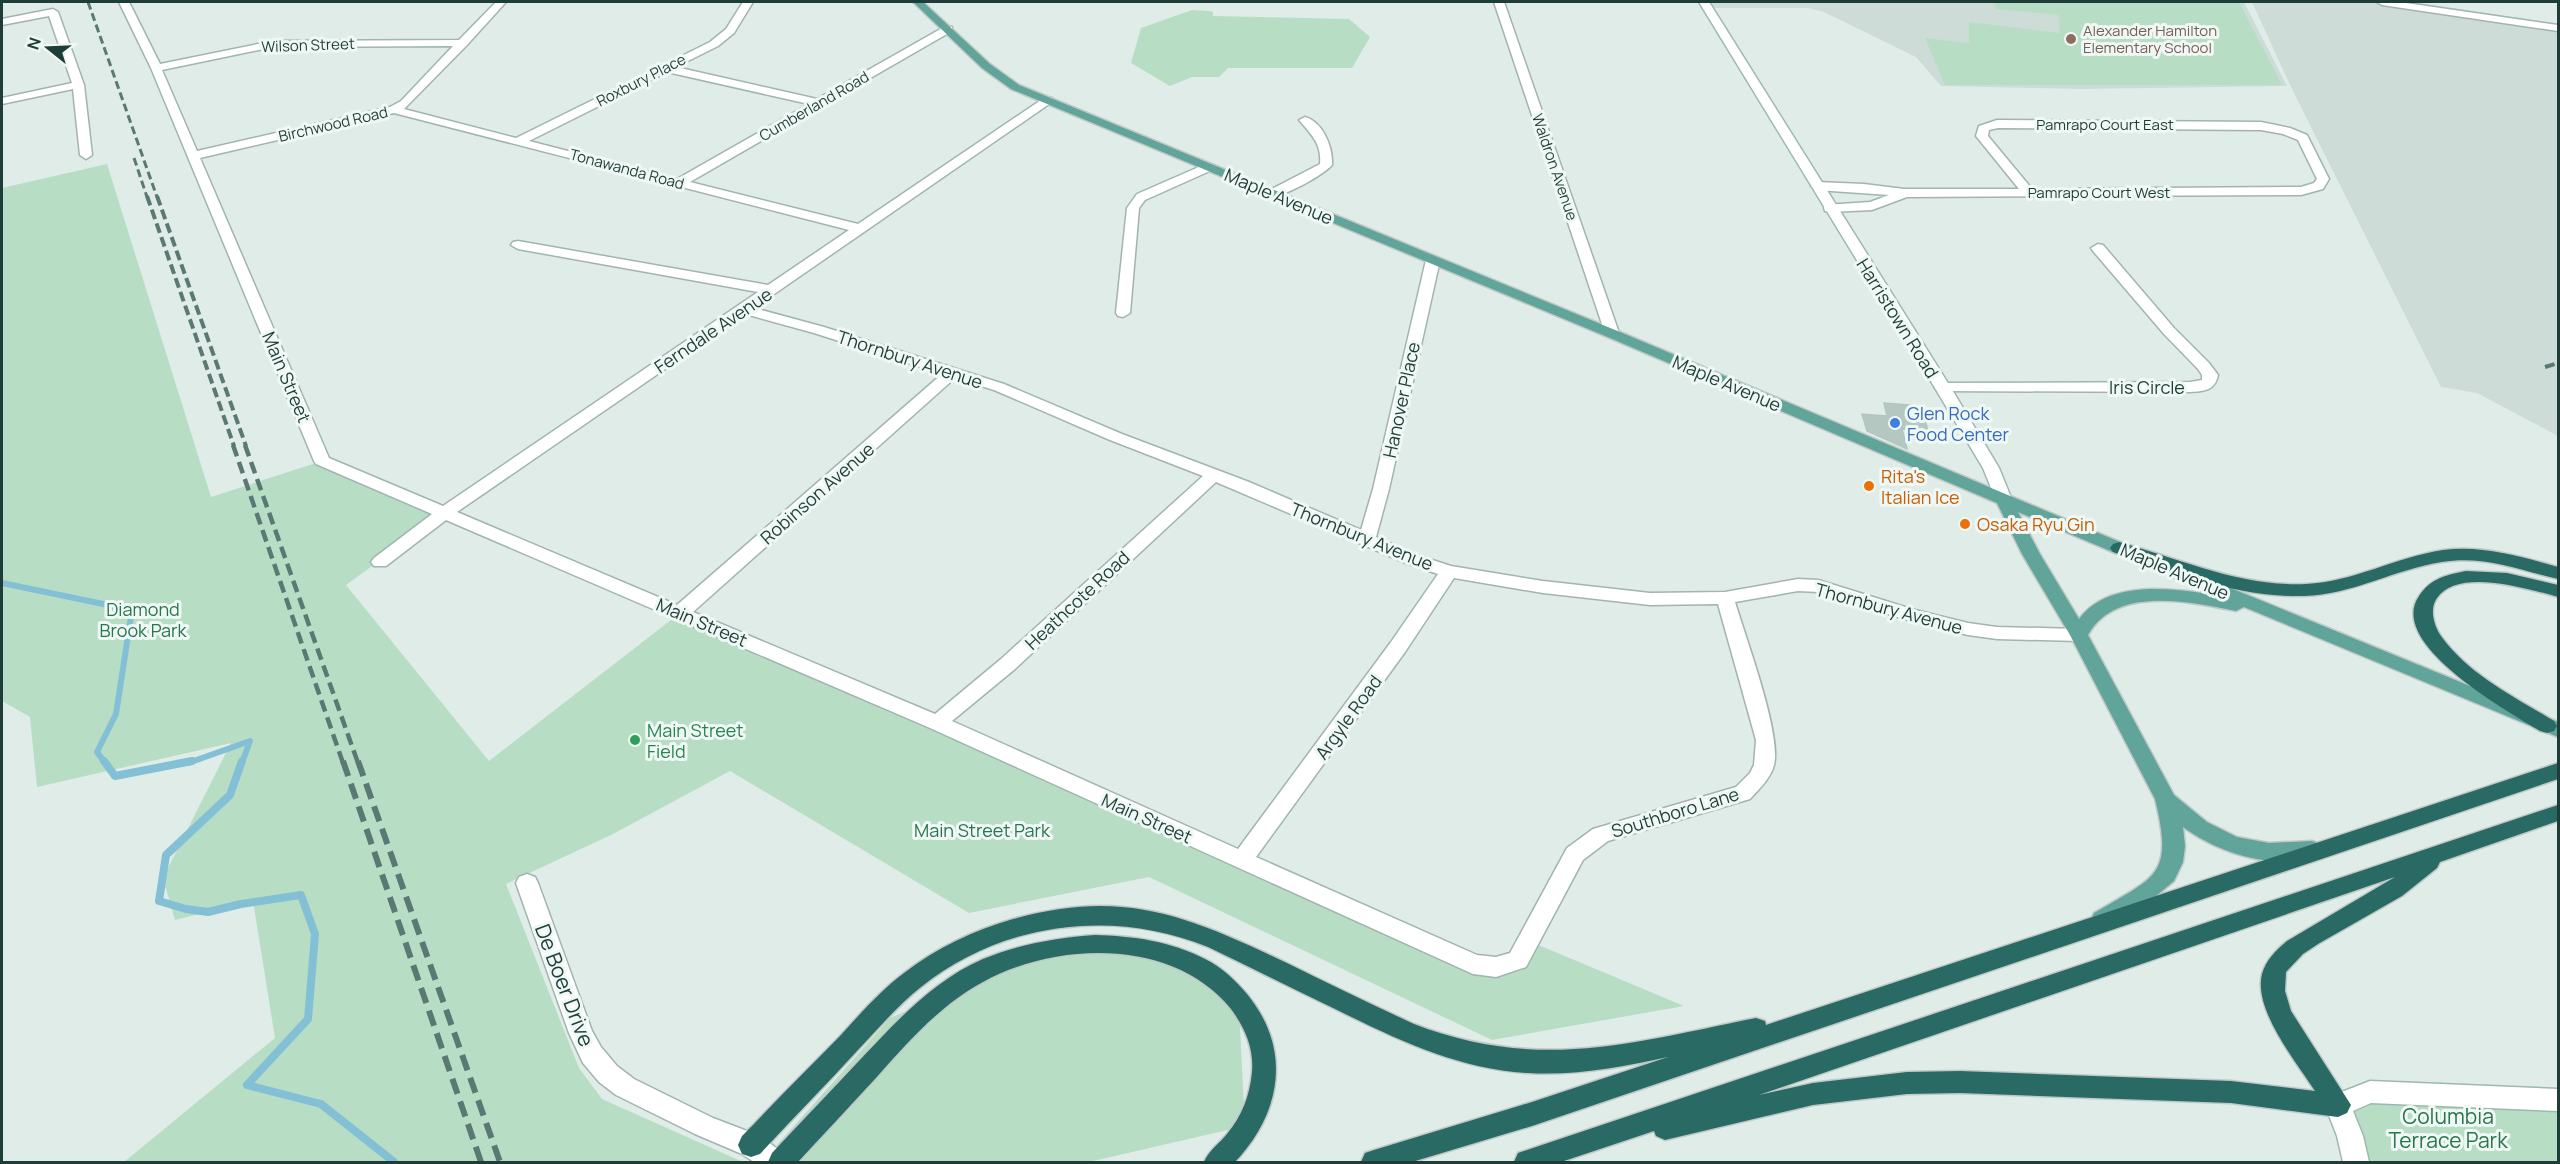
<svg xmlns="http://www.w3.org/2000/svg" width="2560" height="1164" font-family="Manrope,sans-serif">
  <rect width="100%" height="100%" fill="#e0ece7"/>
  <path fill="#cedcd7" d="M 1704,2 L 2244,2 L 2287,86 L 2082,89 L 1941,86 L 1916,57 L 1824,12 L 1808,8 L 1708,8 Z
    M 2252,2 L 2412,2 L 2558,24 L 2558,436 L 2477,393 L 2441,387 L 2290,85 Z"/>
  <path fill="#b7dec5" d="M 1994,2 L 2239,2 L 2282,85 L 1945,85 L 1925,38 L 1969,43 L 1969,22 L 2060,33 L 2058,15 L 1996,9 Z
    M 1192,10 L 1210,11 L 1213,12 L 1213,16 L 1349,19 L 1370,37 L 1352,68 L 1228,68 L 1219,77 L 1192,77 L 1170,86 L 1131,63 L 1141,28 Z
    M 107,164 L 211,497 L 322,461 L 445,513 L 346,585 L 489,761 L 680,613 L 1488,969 L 1529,941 L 1684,1006 L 1492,1040 L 1149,877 L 969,913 L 730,771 L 613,834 L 506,884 L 579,1068 L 602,1099 L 743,1162 L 124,1162 L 275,1038 L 253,901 L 175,920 L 163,878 L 231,743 L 37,787 L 30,717 L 2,701 L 2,188 Z
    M 1086,934 L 1238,988 L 1245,1126 L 1089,1162 L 762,1162 L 890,1018 Z
    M 2429,1094 L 2558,1100 L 2558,1162 L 2356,1162 L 2350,1136 L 2338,1105 Z"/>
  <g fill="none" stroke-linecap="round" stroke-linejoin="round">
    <path stroke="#84c0d5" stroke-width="6" d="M 2,583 L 132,610 L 116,714 L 97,752 L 105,763
      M 188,763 L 250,741 L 242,763"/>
    <path stroke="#84c0d5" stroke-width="8" d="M 104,761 L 115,776 L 192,761
      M 242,761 L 230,795 L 166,855 L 159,901 L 186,909 L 208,912 L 241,904 L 301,895 L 315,934 L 308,1019 L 247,1085 L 321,1104 L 394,1162"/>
  </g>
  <path fill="#b5c7c1" stroke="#b2c6bf" stroke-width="1.5" d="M 1884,403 L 1921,406 L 1928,431 L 1902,429 L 1907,449 L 1867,431 L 1862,414 L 1887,416 Z"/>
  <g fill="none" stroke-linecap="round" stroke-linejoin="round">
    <g stroke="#a2b4af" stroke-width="3">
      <path id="street" d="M 119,2 L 129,2 L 160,64 L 273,41 L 459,40 L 496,2 L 506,2 L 467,45 L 404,109 L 516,138 L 710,42 L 726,29 L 743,2 L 753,2 L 734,33 L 718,46 L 676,67 L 817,99 L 944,27 L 952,27 L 952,31 L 690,182 L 858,224 L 1044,98 L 1052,98 L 1052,102 L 754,308 L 824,327 L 1004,384 L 1122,434 L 1249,482 L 1361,530 L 1373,489 L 1426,260 L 1433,256 L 1440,260 L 1389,489 L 1376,537 L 1420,556 L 1451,566 L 1543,581 L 1650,593 L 1725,592 L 1798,579 L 1818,580 L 1915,610 L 1968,623 L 1997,627 L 2079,629 L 2086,630 L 2088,635 L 2086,640 L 2079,641 L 1997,639 L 1968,635 L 1904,619 L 1818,592 L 1798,591 L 1735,602 C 1745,636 1782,735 1774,765 C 1771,778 1759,789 1750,799 L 1608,841 L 1583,860 L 1526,967 L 1496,977 L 1473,974 L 930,728 L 446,520 L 386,566 L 374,566 L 371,562 L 374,558 L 432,514 L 316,464 L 314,461 L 151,68 ZM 453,46 L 401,101 L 390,107 L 197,151 L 162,70 L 273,47 ZM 667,72 L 809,104 L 677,179 L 529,141 ZM 394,113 L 849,230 L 768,285 L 518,241 L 513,242 L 511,245 L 518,249 L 758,292 L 443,506 L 329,458 L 200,158 ZM 745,314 L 814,333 L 942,374 L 677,605 L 457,512 ZM 955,378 L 994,390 L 1110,440 L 1203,476 L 1001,659 L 935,714 L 693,612 ZM 1216,482 L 1408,564 L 1438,574 L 1391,642 L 1238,849 L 952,721 L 1015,669 ZM 1454,578 L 1543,593 L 1650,605 L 1718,604 L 1756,740 L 1754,765 L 1750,773 L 1736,787 L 1593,829 L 1567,848 L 1510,953 L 1496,957 L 1477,955 L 1256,857 L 1405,652 Z
        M 1494,2 L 1504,2 L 1619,333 L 1617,336 L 1612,337 L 1605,333 Z
        M 2377,2 L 2399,2 L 2558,25 L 2558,31 L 2382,5 Z
        M 53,9 L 58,12 L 84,85 L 92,155 L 86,159 L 80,155 L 73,89 L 2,104 L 2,98 L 72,83 L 49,16 L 2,25 L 2,19 Z
        M 1305,117 C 1323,122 1333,147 1332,165 C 1323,175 1283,198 1270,196 L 1268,193 L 1270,190 L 1320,164 C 1322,144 1311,134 1299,120 Z
        M 1997,120 L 2261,122 L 2290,128 L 2307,135 L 2329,179 L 2323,189 L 2301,195 L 1907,197 L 1872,210 L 1830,212 L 1825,211 L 1824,208 L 1825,205 L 1870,202 L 1889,195 L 1817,190 L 1811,186 L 1817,182 L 1864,184 L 1904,189 L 2019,189 L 1976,136 L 1979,126 ZM 1998,128 L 2261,130 L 2283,134 L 2298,140 L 2317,179 L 2314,183 L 2301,187 L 2032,189 L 1988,136 L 1989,130 Z
        M 1208,163 L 1214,167 L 1212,170 L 1145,200 L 1139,208 L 1130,313 L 1123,317 L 1118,316 L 1116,313 L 1127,208 L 1137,194 Z
        M 2098,244 L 2103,245 L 2174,328 L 2209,363 L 2218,375 C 2215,391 2204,391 2190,392 L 1938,391 L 1935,388 L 1938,385 L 1943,383 L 2190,382 L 2202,380 L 2202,375 L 2198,369 L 2164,334 L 2093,251 L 2091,248 Z
        M 527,874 L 535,877 L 538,883 L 592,1031 L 601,1047 L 617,1066 L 634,1079 L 713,1118 L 760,1136 L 783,1153 L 787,1162 L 754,1162 L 742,1154 L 695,1134 L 616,1095 L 599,1082 L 583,1063 L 569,1033 L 516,883 L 519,877 Z"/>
    </g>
    <g stroke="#9db8b1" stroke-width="3">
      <path id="secondary" d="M 1699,2 L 1709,2 L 1951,388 L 1999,468 L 2012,500 L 2010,504 L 1998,504 L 1996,500 L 1983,468 L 1935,388 Z
        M 2370,1081 L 2558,1089 L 2558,1111 L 2371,1103 L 2353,1111 L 2363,1136 L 2369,1162 L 2343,1162 L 2337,1136 L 2325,1105 L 2329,1097 Z"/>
    </g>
    <g stroke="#c0c9c7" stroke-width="3">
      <path id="primary" d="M 913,2 L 923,2 L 990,64 L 1019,85 L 1620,332 L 2139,550 L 2142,554 L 2139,558 L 2127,558 L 2018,512 L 2040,554 L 2079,619 C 2108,579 2173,588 2216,595 L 2161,572 L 2158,568 L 2161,564 L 2167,562 L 2558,722 L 2558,737 L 2244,607 L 2236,611 C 2190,602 2116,585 2088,635 L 2174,795 L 2207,822 L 2237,837 L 2269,843 L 2312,841 L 2320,844 L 2323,850 L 2320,856 C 2275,871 2220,854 2183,827 L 2185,846 L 2183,862 L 2174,881 L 2149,902 L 2110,927 L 2102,929 L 2094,927 L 2091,920 L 2094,913 C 2156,876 2174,877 2155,799 L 2070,635 L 2022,554 L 1997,503 L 1610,338 L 1011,89 L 982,68 Z"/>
    </g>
    <g stroke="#c0c9c7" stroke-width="3">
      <path id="highway" d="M 2119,542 C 2181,559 2240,587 2306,584 C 2353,582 2396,557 2443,550 C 2479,545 2516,555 2551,565 L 2558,567 L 2558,579 C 2519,570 2483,555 2442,562 C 2395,569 2352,595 2304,596 C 2238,598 2174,572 2113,552 L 2110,548 L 2113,544 Z
        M 2466,571 L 2507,573 L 2558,585 L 2558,597 C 2528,589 2458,567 2437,598 C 2429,609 2434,626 2441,636 C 2469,675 2515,697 2554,721 L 2557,726 L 2554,731 L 2547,733 L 2540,731 C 2509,712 2386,644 2419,596 C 2431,578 2446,575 2466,571 Z
        M 2558,763 L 2558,779 L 1532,1126 L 1412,1162 L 1361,1162 L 1365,1153 L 1374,1150 L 1532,1102 L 1668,1057 C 1622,1067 1576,1076 1528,1073 C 1456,1069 1394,1038 1331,1007 C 1290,987 1249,967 1208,947 C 1113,908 1002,922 921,987 C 897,1006 878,1029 857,1051 C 825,1086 792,1119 760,1154 L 751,1157 L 742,1154 L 738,1145 L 742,1136 L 754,1124 C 782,1094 811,1066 840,1036 C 860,1014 880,991 904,973 C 936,948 975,930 1013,919 C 1124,888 1188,916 1287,963 C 1329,984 1371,1004 1414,1024 C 1539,1072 1631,1043 1756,1018 L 1765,1021 L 1766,1025 Z
        M 2558,805 L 2558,821 L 2440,862 L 2437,868 L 2402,896 L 2318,944 L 2303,954 L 2286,972 L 2285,991 L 2291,1011 L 2351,1105 L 2347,1113 L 2338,1117 L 2231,1103 L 1960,1093 L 1907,1094 L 1813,1105 L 1665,1140 L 1656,1136 L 1654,1131 L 1561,1162 L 1514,1162 L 1518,1153 L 1527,1150 ZM 2395,877 L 2287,941 C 2276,950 2266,960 2262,974 C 2253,1009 2296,1062 2315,1091 L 2231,1081 L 1960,1071 L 1907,1072 L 1813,1083 L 1759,1095 Z
        M 1095,935 C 1133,936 1170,941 1205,959 C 1222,967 1235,980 1247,994 C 1292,1049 1282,1112 1235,1162 L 1204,1162 C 1209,1150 1219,1144 1227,1134 C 1242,1116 1250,1095 1252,1072 C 1254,1048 1245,1028 1231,1009 C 1174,938 1057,941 983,982 C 940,1005 907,1043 875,1079 C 849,1107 823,1135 798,1162 L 768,1162 L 772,1153 C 800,1123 829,1093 857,1063 C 894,1024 932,981 983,959 C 1019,944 1056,938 1095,935 Z"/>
    </g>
    <use href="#street" fill="#fff" fill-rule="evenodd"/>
    <use href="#secondary" fill="#fff" fill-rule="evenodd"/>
    <use href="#primary" fill="#61a499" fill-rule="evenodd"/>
    <use href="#highway" fill="#296b64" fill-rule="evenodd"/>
    <path stroke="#5a7973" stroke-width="3" stroke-dasharray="8 4" stroke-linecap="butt" d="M 88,2 L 157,197
      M 134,158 L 147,197"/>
    <path stroke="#5a7973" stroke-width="4" stroke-dasharray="10 4.5" stroke-linecap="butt" d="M 147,196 L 234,446
      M 157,196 L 246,446
      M 2545,367 L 2558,363"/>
    <path stroke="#5a7973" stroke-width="4.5" stroke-dasharray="12 6" stroke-linecap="butt" d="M 233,445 L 343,763
      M 245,445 L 358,763"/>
    <path stroke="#5a7973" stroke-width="6" stroke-dasharray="16 8" stroke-linecap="butt" d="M 343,761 L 481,1162
      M 358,761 L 500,1162"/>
  </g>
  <circle fill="#8d6e63" stroke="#f0f8f5" stroke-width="2" cx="2071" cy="39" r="6"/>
  <circle fill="#3f7fe0" stroke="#f0f8f5" stroke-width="2" cx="1895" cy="423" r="6"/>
  <g fill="#e8710a" stroke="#f0f8f5" stroke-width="2">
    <circle cx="1869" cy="486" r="6"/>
    <circle cx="1965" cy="524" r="6"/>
  </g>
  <circle fill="#2e9e5b" stroke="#f0f8f5" stroke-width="2" cx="635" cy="740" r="6"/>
  <g text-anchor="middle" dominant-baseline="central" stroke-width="6" stroke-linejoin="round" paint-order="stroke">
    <g font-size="15" fill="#785e54" stroke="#f0f8f5" text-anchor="start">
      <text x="2083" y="30">Alexander Hamilton<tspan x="2083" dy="17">Elementary School</tspan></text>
    </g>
    <g font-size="15" fill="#1f3d38" stroke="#f0f8f5">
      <text transform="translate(308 45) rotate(-2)">Wilson Street</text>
      <text transform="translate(641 80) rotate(-27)">Roxbury Place</text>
      <text transform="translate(814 106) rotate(-30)">Cumberland Road</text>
      <text transform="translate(333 124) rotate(-13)">Birchwood Road</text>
      <text x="2105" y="124">Pamrapo Court East</text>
      <text transform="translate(1555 167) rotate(71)">Waldron Avenue</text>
      <text transform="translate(627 169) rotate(15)">Tonawanda Road</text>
      <text x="2099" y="192">Pamrapo Court West</text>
    </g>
    <g font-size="18" fill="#1f3d38" stroke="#f0f8f5">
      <text transform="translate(1279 196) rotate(23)">Maple Avenue</text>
      <text transform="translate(1898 318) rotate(58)">Harristown Road</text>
      <text transform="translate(713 330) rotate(-34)">Ferndale Avenue</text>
      <text transform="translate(910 359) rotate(18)">Thornbury Avenue</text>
      <text transform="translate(287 377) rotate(67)">Main Street</text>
      <text transform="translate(1727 383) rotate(23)">Maple Avenue</text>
      <text x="2147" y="387">Iris Circle</text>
      <text transform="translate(1401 400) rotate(-78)">Hanover Place</text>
      <text transform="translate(817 493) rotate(-41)">Robinson Avenue</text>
      <text transform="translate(1362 536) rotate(22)">Thornbury Avenue</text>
      <text transform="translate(2175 571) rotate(23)">Maple Avenue</text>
      <text transform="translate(1077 600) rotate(-43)">Heathcote Road</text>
      <text transform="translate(1889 608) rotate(15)">Thornbury Avenue</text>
      <text transform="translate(702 622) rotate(23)">Main Street</text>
      <text transform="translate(1348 717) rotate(-54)">Argyle Road</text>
      <text transform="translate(1675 812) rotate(-17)">Southboro Lane</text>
      <text transform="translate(1147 818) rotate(24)">Main Street</text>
    </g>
    <g font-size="18" fill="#366cbe" stroke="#f0f8f5" text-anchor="start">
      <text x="1907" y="413">Glen Rock<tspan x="1907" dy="21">Food Center</tspan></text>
    </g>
    <g font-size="18" fill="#c56008" stroke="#f0f8f5" text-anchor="start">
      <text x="1881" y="476">Rita's<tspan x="1881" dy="21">Italian Ice</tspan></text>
      <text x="1977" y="524">Osaka Ryu Gin</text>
    </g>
    <g font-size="18" fill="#27764d" stroke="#f0f8f5">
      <text x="143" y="609">Diamond<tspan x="143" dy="21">Brook Park</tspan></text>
      <text x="982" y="830">Main Street Park</text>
    </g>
    <g font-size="18" fill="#27864d" stroke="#f0f8f5" text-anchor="start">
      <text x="647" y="730">Main Street<tspan x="647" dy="21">Field</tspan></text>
    </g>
    <g font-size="21" fill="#1f3d38" stroke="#f0f8f5">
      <text transform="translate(565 985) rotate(69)">De Boer Drive</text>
    </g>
    <g font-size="21" fill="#27764d" stroke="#f0f8f5">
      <text x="2448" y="1116">Columbia<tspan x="2448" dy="24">Terrace Park</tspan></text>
    </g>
  </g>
  <rect width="2560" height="1164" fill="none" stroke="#1f3d38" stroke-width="6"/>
  <g transform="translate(48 48) rotate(288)" stroke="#f0f8f5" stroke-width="4.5" paint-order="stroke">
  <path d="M0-4.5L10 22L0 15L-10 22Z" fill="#1f3d38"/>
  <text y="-9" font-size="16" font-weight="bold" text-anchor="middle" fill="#1f3d38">N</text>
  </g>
</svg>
